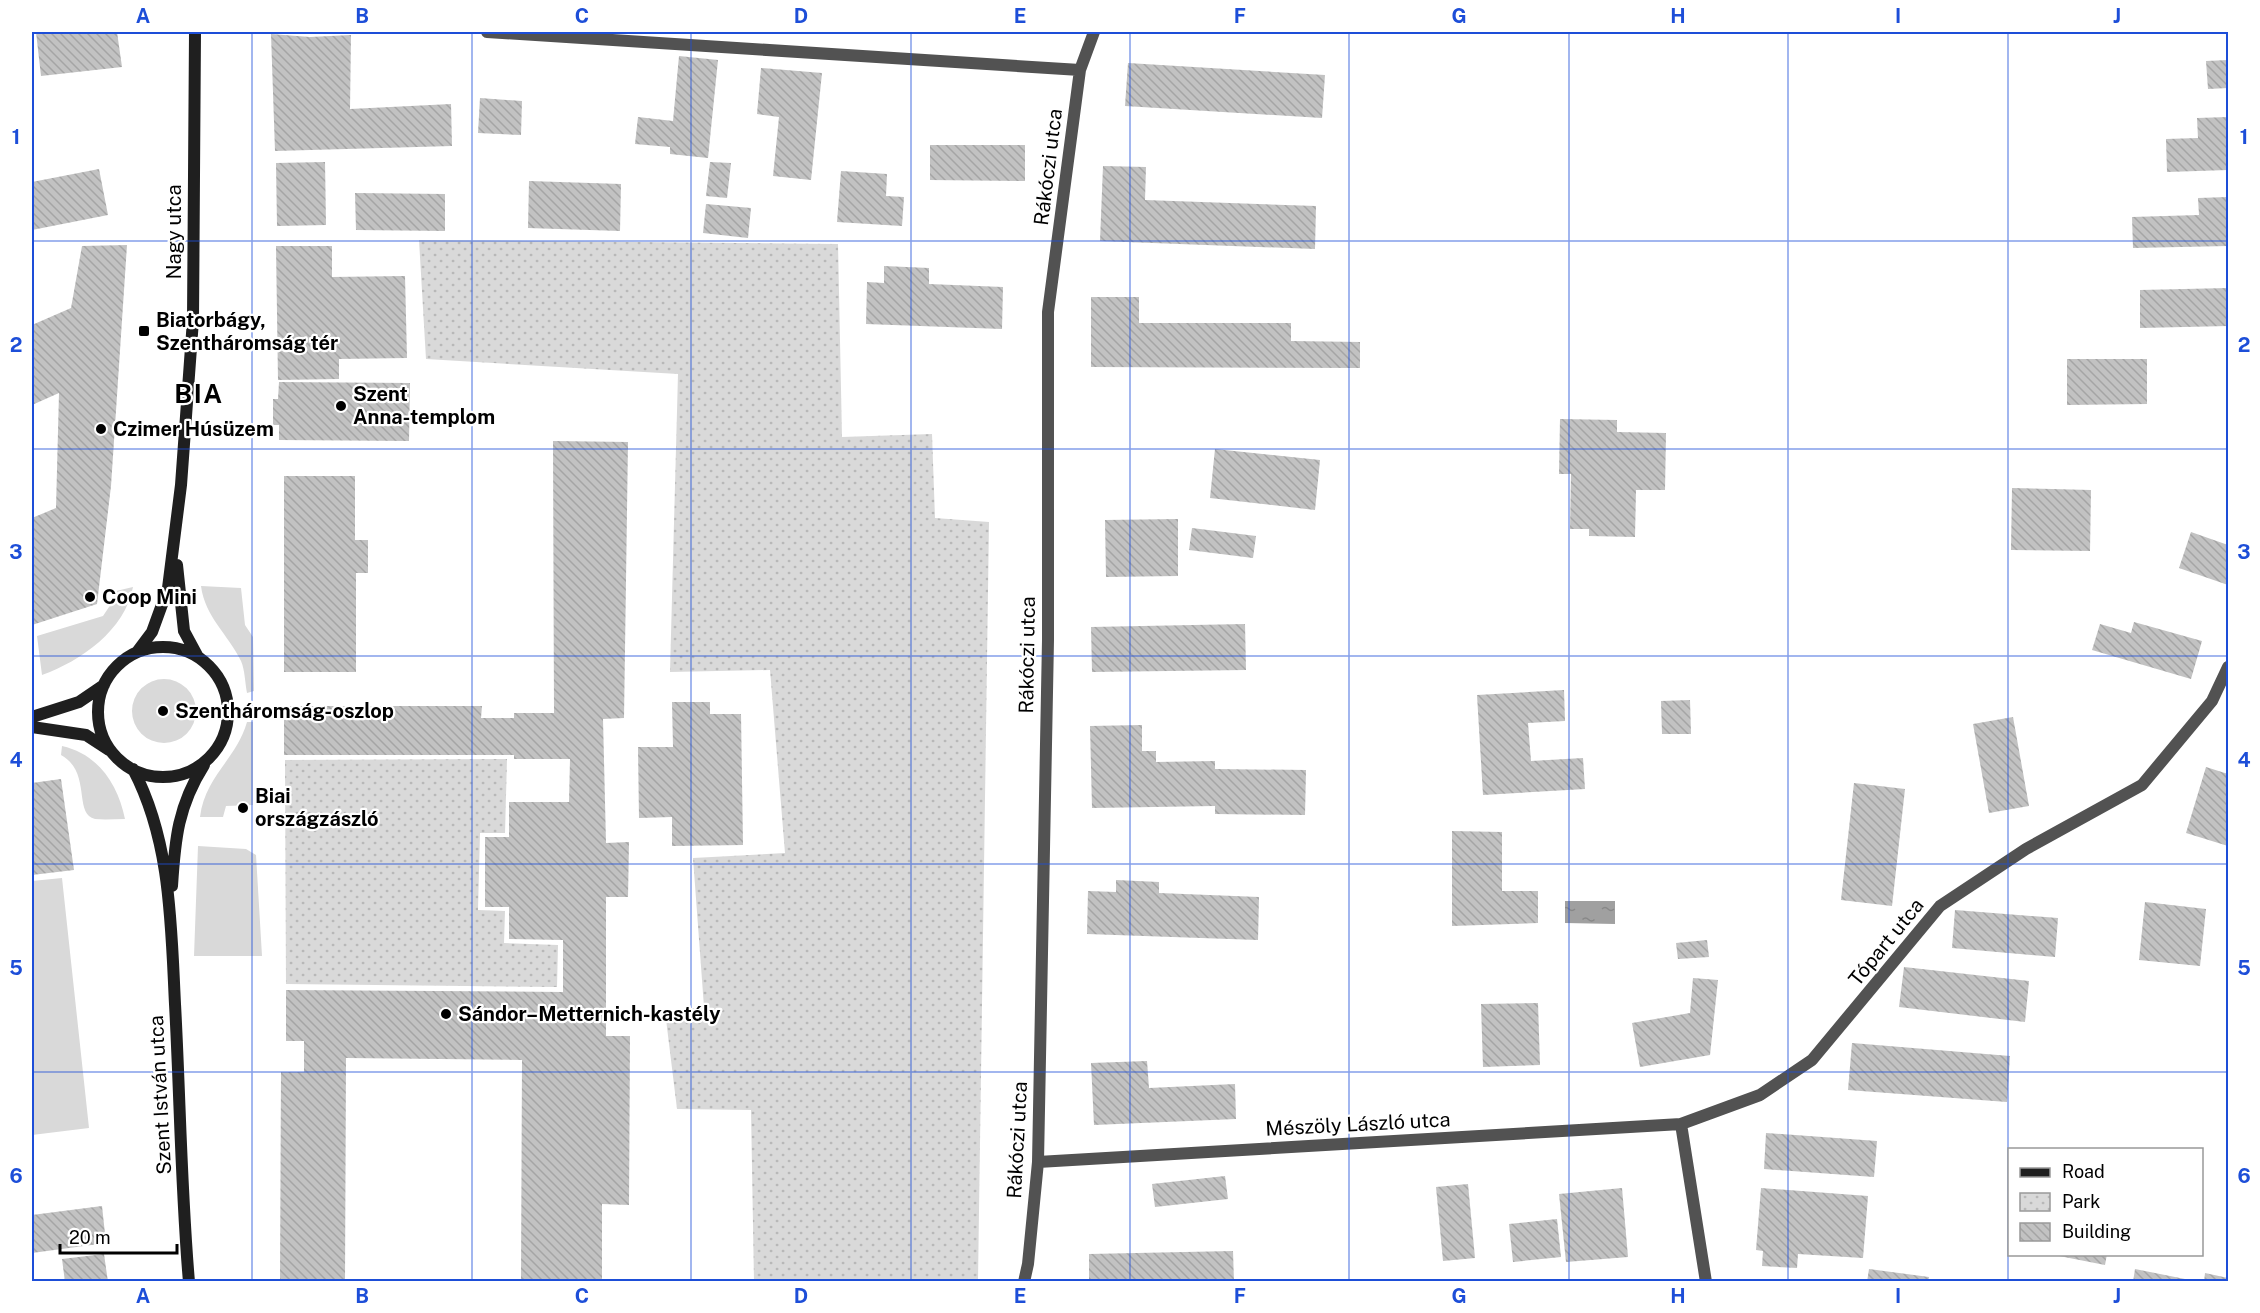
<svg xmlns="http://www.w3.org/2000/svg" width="2260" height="1313" font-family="'Public Sans',sans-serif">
  <defs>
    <pattern id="park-dots" width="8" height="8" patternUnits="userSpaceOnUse" patternTransform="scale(1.5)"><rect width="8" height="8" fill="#d9d9d9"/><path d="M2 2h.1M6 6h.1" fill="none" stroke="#b8b8b8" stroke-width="1.8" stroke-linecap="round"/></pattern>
    <pattern id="water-ripples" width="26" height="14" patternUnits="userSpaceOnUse" patternTransform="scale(1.5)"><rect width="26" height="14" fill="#a0a0a0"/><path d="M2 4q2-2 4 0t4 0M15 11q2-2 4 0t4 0" fill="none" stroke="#888"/></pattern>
    <pattern id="building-back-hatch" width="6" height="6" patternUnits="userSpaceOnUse" patternTransform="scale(1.5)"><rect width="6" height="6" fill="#c2c2c2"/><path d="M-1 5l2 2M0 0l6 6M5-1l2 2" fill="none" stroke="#a5a5a5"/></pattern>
  </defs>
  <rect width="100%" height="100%" fill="#fff"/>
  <path fill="#d9d9d9" d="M 201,586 L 241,588 L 245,625 L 253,637 L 254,691 L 247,693 C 245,683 245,670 241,661 C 228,634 205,617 201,586 Z
    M 133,587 C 125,630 81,661 42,675 L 37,636 L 103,616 L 111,604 L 116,591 Z
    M132 711a32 32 0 1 1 64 0a32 32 0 1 1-64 0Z
    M 247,722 L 253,722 L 253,805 L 226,806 L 223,817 L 200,817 C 205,776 236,760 247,722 Z
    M 62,746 C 98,754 118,784 125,819 C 115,819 105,820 95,819 C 73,814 92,772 61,755 Z
    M 198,846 L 246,849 L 256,855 L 262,956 L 194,956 Z
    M 62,878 L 89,1128 L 32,1135 L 32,881 Z"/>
  <path fill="url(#park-dots)" d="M 419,240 L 838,244 L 842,437 L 932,434 L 935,518 L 989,522 L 978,1281 L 754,1281 L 751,1110 L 677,1109 L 665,1011 L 704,1007 L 693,858 L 785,853 L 770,670 L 670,672 L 678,374 L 426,359 Z
    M 507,759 L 505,833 L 480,833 L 478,910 L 505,911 L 504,943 L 558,945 L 557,987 L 286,984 L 285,760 Z"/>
  <path fill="url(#water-ripples)" d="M 1565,901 L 1615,901 L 1615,924 L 1565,923 Z"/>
  <path fill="url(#building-back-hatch)" d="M 36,32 L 117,32 L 122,67 L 41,76 Z
    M 271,34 L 310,37 L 351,35 L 350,109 L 451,104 L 452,146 L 275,151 Z
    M 679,56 L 718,60 L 708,158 L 670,154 L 670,147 L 635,144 L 638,117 L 673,121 Z
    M 2228,60 L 2228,88 L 2208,89 L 2206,61 Z
    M 1128,63 L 1325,75 L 1322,118 L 1125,106 Z
    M 761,68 L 822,73 L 811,180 L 773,176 L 779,117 L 757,114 Z
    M 480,98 L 522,101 L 521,135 L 478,133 Z
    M 2228,117 L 2228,170 L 2167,172 L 2166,139 L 2198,138 L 2197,118 Z
    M 930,145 L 1025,145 L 1025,181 L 930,180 Z
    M 325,162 L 326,225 L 277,226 L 276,163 Z
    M 710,162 L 731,163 L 727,198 L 706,196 Z
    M 1103,166 L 1146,167 L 1145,200 L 1316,206 L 1315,249 L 1100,241 Z
    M 99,169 L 108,215 L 32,230 L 32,182 Z
    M 841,171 L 887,174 L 886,196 L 904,197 L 902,226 L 837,222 Z
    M 529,181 L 621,184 L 620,231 L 528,228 Z
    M 355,193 L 445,194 L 445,231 L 356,230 Z
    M 2228,197 L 2228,246 L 2133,248 L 2132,217 L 2199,215 L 2198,198 Z
    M 706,204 L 751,208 L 748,238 L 703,233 Z
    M 127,245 L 111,486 L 97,604 L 32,625 L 32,518 L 56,508 L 59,393 L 32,405 L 32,325 L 71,308 L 82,246 Z
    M 276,246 L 332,246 L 332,277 L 405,276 L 407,358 L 339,359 L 339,379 L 278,380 Z
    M 884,266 L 929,268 L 929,284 L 1003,287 L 1002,329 L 866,324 L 867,282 L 884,283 Z
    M 2228,288 L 2228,326 L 2140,328 L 2140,290 Z
    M 1091,297 L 1139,297 L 1139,323 L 1291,323 L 1291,341 L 1360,342 L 1360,368 L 1091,367 Z
    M 2067,359 L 2147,359 L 2147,404 L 2067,405 Z
    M 279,382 L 410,383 L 409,441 L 279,440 L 279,425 L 273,425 L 273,399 L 278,399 Z
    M 1560,419 L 1617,420 L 1617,432 L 1666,433 L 1665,490 L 1636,490 L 1635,537 L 1589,536 L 1589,529 L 1570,529 L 1571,474 L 1559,474 Z
    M 553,441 L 628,442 L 624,718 L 603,719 L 606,843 L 629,842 L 628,897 L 606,897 L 606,1036 L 630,1036 L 629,1205 L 602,1204 L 602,1282 L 521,1282 L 522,1060 L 346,1058 L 345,1280 L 280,1280 L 281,1072 L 304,1072 L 304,1041 L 286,1041 L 286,990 L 563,992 L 563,940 L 509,939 L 509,907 L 485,907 L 485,837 L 509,837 L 509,802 L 569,802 L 570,759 L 514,759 L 514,755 L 284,755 L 284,706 L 482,706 L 481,718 L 514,718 L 514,713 L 554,713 Z
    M 1215,449 L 1320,460 L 1315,510 L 1210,498 Z
    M 284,476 L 355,476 L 355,540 L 368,540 L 368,573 L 356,573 L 356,672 L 284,672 Z
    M 2012,488 L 2091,490 L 2090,551 L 2011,550 Z
    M 1178,519 L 1178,576 L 1106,577 L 1105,520 Z
    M 1192,528 L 1256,536 L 1253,558 L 1189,550 Z
    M 2191,532 L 2228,545 L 2228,585 L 2179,568 Z
    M 2134,622 L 2202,641 L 2191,679 L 2092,650 L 2100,624 L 2131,633 Z
    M 1245,624 L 1246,670 L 1092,672 L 1091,627 Z
    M 1564,690 L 1565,721 L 1528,723 L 1531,761 L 1583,758 L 1585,789 L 1483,795 L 1477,695 Z
    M 1690,700 L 1691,734 L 1662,734 L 1661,701 Z
    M 672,702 L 710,702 L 710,714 L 741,714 L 743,845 L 672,846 L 672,817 L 639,818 L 638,747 L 673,747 Z
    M 2013,717 L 2029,806 L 1989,813 L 1973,724 Z
    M 1142,725 L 1142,751 L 1156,751 L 1156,762 L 1215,761 L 1215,769 L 1306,770 L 1305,815 L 1215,814 L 1215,806 L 1092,808 L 1090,726 Z
    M 2206,767 L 2228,774 L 2228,846 L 2186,833 Z
    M 61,779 L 74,870 L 32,875 L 32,783 Z
    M 1854,783 L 1905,789 L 1892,906 L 1841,900 Z
    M 1452,831 L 1502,832 L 1502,891 L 1538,891 L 1538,923 L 1452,926 Z
    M 1116,880 L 1159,882 L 1159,893 L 1259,897 L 1258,940 L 1087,934 L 1088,891 L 1116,892 Z
    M 2145,902 L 2206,909 L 2200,966 L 2139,960 Z
    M 1955,910 L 2058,918 L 2055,957 L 1952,948 Z
    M 1707,940 L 1709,957 L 1678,959 L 1676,943 Z
    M 1904,967 L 2029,981 L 2025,1022 L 1899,1007 Z
    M 1693,978 L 1718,980 L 1710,1055 L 1640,1067 L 1632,1023 L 1690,1013 Z
    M 1538,1003 L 1540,1065 L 1483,1067 L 1481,1004 Z
    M 1852,1043 L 2010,1056 L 2007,1102 L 1848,1090 Z
    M 1147,1061 L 1149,1088 L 1235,1084 L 1236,1119 L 1094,1125 L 1091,1063 Z
    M 1766,1133 L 1877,1141 L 1874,1177 L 1764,1169 Z
    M 1225,1176 L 1228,1199 L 1155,1207 L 1152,1184 Z
    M 1468,1184 L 1475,1258 L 1443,1261 L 1436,1187 Z
    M 1622,1188 L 1628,1257 L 1566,1262 L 1559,1194 Z
    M 1761,1188 L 1868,1196 L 1863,1258 L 1798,1254 L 1797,1268 L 1762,1266 L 1763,1251 L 1756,1250 Z
    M 102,1206 L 106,1243 L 32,1253 L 32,1215 Z
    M 1557,1219 L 1561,1257 L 1513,1262 L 1509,1224 Z
    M 1233,1251 L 1234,1282 L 1089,1282 L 1089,1254 Z
    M 104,1254 L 108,1282 L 65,1282 L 62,1259 Z
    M 2049,1254 L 2107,1254 L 2105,1265 Z
    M 1869,1269 L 1929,1277 L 1928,1282 L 1867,1282 Z
    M 2135,1269 L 2185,1279 L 2185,1282 L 2133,1282 Z
    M 2205,1273 L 2228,1278 L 2228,1282 L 2204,1282 Z"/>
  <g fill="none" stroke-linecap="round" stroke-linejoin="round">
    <path stroke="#525252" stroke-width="12" d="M 487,32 L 1080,70
      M 1681,1124 L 1706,1282
      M 1038,1162 L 1681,1124 L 1760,1095 L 1812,1060 L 1940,906 L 2026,849 L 2142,785 L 2212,701 L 2228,667
      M 1024,1282 L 1028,1264 L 1038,1162 L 1048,640 L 1048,312 L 1080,70 L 1094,32"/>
    <path stroke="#1f1f1f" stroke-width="12" d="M 177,565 L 184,631 L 198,657
      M98 712a65 65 0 1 1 130 0a65 65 0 1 1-130 0Z
      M 137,652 L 152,632 L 168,588 L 181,485 L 193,320 L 195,32
      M 32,717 L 79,702 L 104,685
      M 32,727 L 86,735 L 109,750
      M 133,769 C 171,841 171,924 175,1004 C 180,1096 181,1190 189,1282
      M 172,886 C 175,839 178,806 204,765"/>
  </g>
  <path fill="none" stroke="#1d4ed8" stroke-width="1.5" stroke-opacity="0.55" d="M 252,32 L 252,1282M 472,32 L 472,1282M 691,32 L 691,1282M 911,32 L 911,1282M 1130,32 L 1130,1282M 1349,32 L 1349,1282M 1569,32 L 1569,1282M 1788,32 L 1788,1282M 2008,32 L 2008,1282M 32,241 L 2228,241M 32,449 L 2228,449M 32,656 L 2228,656M 32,864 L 2228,864M 32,1072 L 2228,1072"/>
  <g fill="#000" stroke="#fff" stroke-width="2">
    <rect x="138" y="325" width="12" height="12" rx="3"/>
    <circle cx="341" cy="406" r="6"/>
    <circle cx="101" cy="429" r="6"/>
    <circle cx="90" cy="597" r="6"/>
    <circle cx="163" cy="711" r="6"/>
    <circle cx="243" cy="808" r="6"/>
    <circle cx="446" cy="1014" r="6"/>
  </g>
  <g text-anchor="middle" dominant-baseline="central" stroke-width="4.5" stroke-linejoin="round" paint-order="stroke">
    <g font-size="20" fill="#000" stroke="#fff">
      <text transform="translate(1048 167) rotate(-83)">Rákóczi utca</text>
      <text transform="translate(174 232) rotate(-90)">Nagy utca</text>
      <text transform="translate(1027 655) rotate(-89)">Rákóczi utca</text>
      <text transform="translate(1886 942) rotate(-51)">Tópart utca</text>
      <text transform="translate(160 1095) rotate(-93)">Szent István utca</text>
      <text transform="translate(1358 1124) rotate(-3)">Mészöly László utca</text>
      <text transform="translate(1017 1140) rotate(-87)">Rákóczi utca</text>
    </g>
    <g font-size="20" font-weight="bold" fill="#000" stroke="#fff" text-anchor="start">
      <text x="156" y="320">Biatorbágy,<tspan x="156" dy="23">Szentháromság tér</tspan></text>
      <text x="353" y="394">Szent<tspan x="353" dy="23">Anna-templom</tspan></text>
      <text x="113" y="429">Czimer Húsüzem</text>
      <text x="102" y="597">Coop Mini</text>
      <text x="175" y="711">Szentháromság-oszlop</text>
      <text x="255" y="796">Biai<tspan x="255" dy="23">országzászló</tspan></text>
      <text x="458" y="1014">Sándor–Metternich-kastély</text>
    </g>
    <g font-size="26" font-weight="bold" letter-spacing="1.5" fill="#000" stroke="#fff">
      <text x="199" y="393">BIA</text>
    </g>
  </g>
  <rect width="2260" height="1313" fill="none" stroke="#ffffff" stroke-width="66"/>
  <rect x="2008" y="1148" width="195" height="108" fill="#ffffff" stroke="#999999" stroke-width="1.5"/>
  <rect x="2020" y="1168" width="30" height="9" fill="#1f1f1f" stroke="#999999" stroke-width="1.5"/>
  <text x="2062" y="1178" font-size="18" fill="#000000">Road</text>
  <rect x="2020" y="1193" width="30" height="18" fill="url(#park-dots)" stroke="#999999" stroke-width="1.5"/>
  <text x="2062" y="1208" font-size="18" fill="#000000">Park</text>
  <rect x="2020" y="1223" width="30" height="18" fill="url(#building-back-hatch)" stroke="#999999" stroke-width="1.5"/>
  <text x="2062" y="1238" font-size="18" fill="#000000">Building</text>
  <path d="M60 1244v9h117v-9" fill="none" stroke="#000000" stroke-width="3"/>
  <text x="69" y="1244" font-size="18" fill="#000000" stroke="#ffffff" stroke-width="4.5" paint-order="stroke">20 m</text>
  <rect x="33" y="33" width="2194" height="1247" fill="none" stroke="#1d4ed8" stroke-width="2"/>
  <g font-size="20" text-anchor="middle" font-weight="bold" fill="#1d4ed8">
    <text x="143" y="23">A</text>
    <text x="362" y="23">B</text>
    <text x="582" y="23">C</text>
    <text x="801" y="23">D</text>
    <text x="1020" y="23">E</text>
    <text x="1240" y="23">F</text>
    <text x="1459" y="23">G</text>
    <text x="1678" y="23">H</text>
    <text x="1898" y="23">I</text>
    <text x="2117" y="23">J</text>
    <text x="16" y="144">1</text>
    <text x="2244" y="144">1</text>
    <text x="16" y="352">2</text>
    <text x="2244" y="352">2</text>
    <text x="16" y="559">3</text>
    <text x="2244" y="559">3</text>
    <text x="16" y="767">4</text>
    <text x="2244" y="767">4</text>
    <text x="16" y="975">5</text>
    <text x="2244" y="975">5</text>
    <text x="16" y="1183">6</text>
    <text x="2244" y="1183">6</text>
    <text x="143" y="1303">A</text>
    <text x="362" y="1303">B</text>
    <text x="582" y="1303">C</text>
    <text x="801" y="1303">D</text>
    <text x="1020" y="1303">E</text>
    <text x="1240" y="1303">F</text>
    <text x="1459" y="1303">G</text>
    <text x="1678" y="1303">H</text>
    <text x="1898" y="1303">I</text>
    <text x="2117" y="1303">J</text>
  </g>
</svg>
